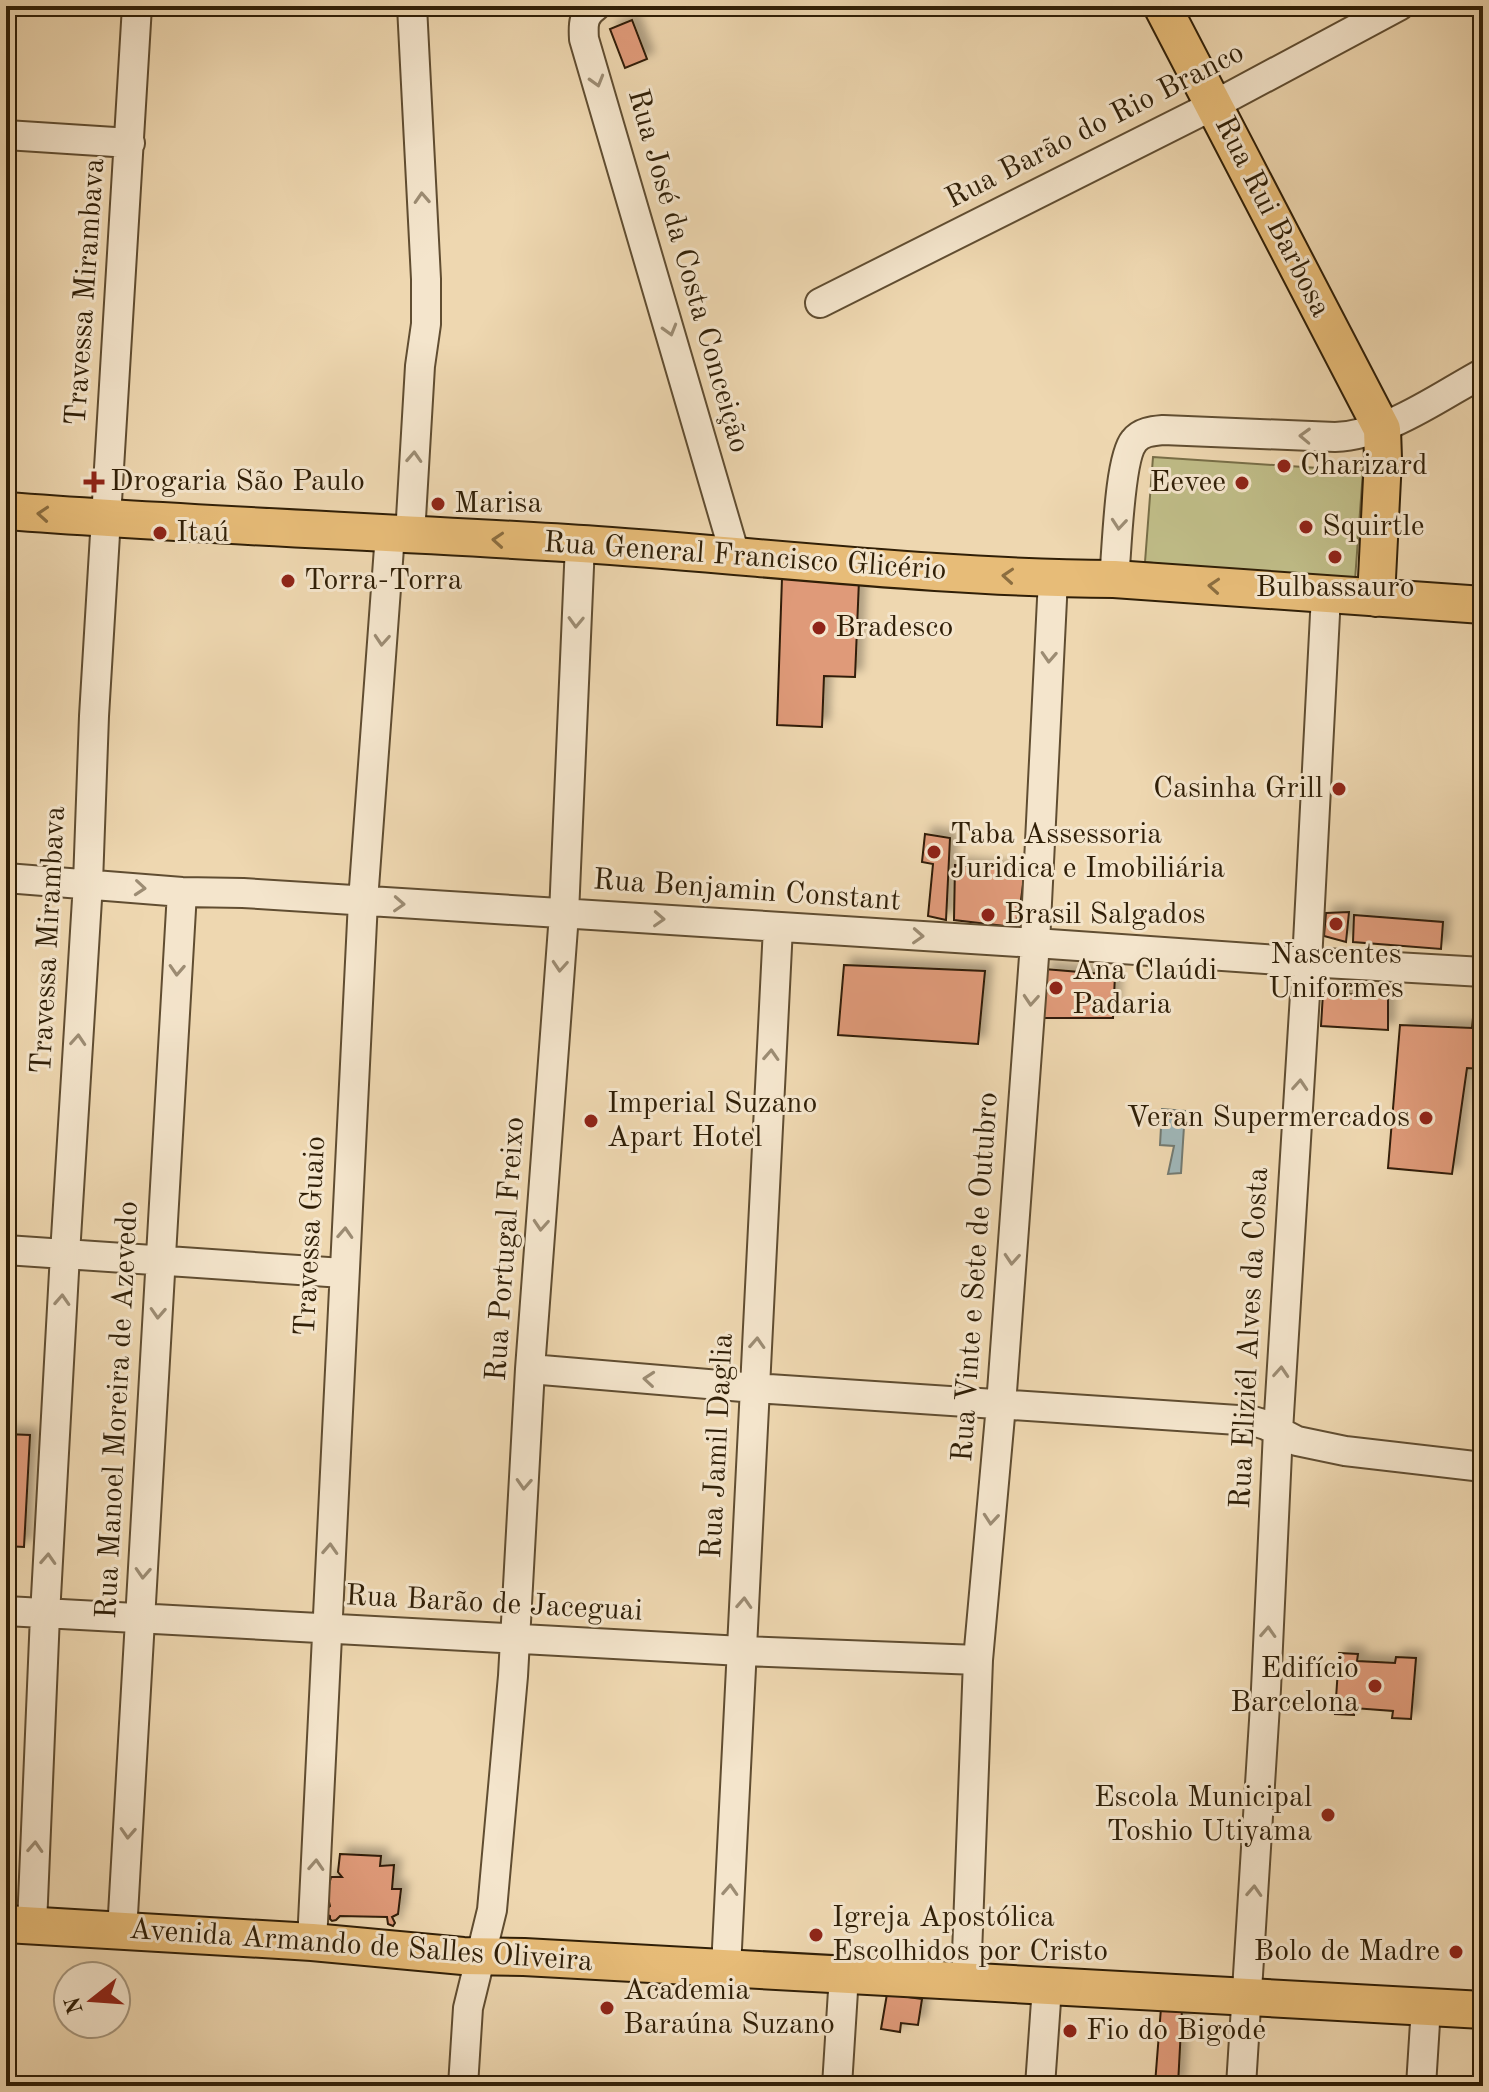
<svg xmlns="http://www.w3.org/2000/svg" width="1489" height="2092" font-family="'Old Standard TT',serif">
  <defs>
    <filter id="shadow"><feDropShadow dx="7" dy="-7" stdDeviation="4" flood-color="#0004"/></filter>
  </defs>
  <rect width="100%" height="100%" fill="#eed7b0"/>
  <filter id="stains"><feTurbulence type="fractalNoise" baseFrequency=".0025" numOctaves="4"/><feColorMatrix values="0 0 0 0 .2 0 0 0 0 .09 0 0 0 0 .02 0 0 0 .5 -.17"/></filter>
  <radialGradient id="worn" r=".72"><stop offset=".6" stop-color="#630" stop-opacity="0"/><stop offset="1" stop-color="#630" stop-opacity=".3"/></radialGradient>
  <path fill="#bfbc87" stroke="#786e47" stroke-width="2" d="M 1153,457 L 1363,471 L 1355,580 L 1307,581 L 1145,562 Z"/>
  <path fill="#9fb6b8" stroke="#737a71" stroke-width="2" d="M 1162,1109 L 1185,1111 L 1181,1173 L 1168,1174 L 1174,1146 L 1160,1145 Z"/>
  <path fill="#df9a79" stroke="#301f07" stroke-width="2" filter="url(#shadow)" d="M 632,20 L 647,59 L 625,68 L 610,29 Z
    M 782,578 L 859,580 L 855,677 L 824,676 L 822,727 L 777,725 Z
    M 925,834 L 950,838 L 946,920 L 928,916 L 933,864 L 922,862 Z
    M 955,865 L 1025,870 L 1019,915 L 1013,927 L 954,920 Z
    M 1349,912 L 1346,942 L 1324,936 L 1326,913 Z
    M 1354,915 L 1443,922 L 1441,949 L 1353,942 Z
    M 844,965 L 985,971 L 978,1044 L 838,1035 Z
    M 1044,969 L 1115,975 L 1113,1018 L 1044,1018 Z
    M 1323,993 L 1388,996 L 1388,1030 L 1321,1026 Z
    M 1475,998 L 1483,998 L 1483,1069 L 1467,1068 L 1452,1174 L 1388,1168 L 1400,1025 L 1472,1028 Z
    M 6,1434 L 30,1435 L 24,1547 L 6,1546 Z
    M 1339,1653 L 1358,1654 L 1357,1661 L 1395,1663 L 1396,1657 L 1416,1658 L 1411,1719 L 1392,1718 L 1393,1711 L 1354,1708 L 1354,1715 L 1335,1714 Z
    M 340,1854 L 381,1856 L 380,1866 L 394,1865 L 392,1889 L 401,1889 L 398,1914 L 392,1917 L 395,1923 L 393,1926 L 388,1924 L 387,1917 L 340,1916 L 336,1920 L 332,1921 L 330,1919 L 330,1916 L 326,1914 L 325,1910 L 330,1906 L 327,1893 L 331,1877 L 342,1877 L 338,1872 Z
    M 887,1994 L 922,1999 L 918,2025 L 901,2023 L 900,2032 L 881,2029 Z
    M 1161,2008 L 1182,2009 L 1178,2085 L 1155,2084 Z"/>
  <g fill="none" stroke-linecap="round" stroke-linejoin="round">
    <g stroke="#604d31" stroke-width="32">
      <path id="minor" d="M 596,6 C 583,15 583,24 584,39 L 735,555
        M 6,135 L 130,143
        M 820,303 L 1214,105 L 1399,6
        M 410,535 L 420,366 L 426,324 L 426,279 L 412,6
        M 1114,579 C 1117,551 1119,459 1134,441 C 1141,432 1152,431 1163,430 L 1335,437 C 1388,435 1437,398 1483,373
        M 6,878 L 182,892 L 243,893 L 1035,943 L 1307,962 L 1483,972
        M 6,1250 L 343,1273
        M 530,1369 L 755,1388 L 1253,1421 L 1266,1425 L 1297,1441 L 1345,1451 L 1483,1467
        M 6,1611 L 742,1651 L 978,1660
        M 32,1925 L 45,1615 L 65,1254 L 88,883 L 94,716 L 137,6
        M 122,1932 L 182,892
        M 312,1942 L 363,901 L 390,534
        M 726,1968 L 778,927
        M 966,1981 L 978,1660 L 1001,1405 L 1035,943 L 1053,579
        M 463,2086 L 468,2008 L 492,1910 L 513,1676 L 530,1369 L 564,914 L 580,544
        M 837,2086 L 844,1975
        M 1040,2086 L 1047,1987
        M 1241,2086 L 1266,1689 L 1278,1431 L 1307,962 L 1326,595
        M 1421,2086 L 1426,2007"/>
    </g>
    <g stroke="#301f07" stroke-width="40">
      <path id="major" d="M 1162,6 L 1382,429 L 1383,459 L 1376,598
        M 6,511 C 203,526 400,532 597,545 C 769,557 942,578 1114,579 L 1483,605
        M 6,1924 L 312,1942 L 463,1956 L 524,1957 L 1483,2010"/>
    </g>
    <use href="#minor" stroke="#f4e5cc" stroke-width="28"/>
    <use href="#major" stroke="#e7bc78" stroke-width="36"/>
  </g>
  <defs><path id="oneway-chevron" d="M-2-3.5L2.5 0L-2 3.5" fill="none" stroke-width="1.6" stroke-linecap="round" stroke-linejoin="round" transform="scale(2)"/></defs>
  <g stroke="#9c8c73">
    <use href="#oneway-chevron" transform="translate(597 81) rotate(74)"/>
    <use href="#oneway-chevron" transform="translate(422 198) rotate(-93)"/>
    <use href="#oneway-chevron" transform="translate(670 330) rotate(74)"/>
    <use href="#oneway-chevron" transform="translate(1305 436) rotate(-178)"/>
    <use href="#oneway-chevron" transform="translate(414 457) rotate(-87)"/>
    <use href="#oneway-chevron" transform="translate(1119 524) rotate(95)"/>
    <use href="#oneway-chevron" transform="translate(576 622) rotate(92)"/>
    <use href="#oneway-chevron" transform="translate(382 640) rotate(94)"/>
    <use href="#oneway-chevron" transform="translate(1049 657) rotate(93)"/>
    <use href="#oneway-chevron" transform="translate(140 888) rotate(5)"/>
    <use href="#oneway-chevron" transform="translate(399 904) rotate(3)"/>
    <use href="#oneway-chevron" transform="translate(659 919) rotate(3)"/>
    <use href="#oneway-chevron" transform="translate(918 936) rotate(3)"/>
    <use href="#oneway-chevron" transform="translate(560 966) rotate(94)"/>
    <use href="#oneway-chevron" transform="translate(177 970) rotate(93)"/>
    <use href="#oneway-chevron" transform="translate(1031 1000) rotate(94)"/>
    <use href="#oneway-chevron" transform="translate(78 1040) rotate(-86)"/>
    <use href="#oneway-chevron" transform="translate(771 1055) rotate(-87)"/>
    <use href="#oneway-chevron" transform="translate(1300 1085) rotate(-86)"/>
    <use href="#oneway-chevron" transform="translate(541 1225) rotate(94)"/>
    <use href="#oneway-chevron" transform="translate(345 1233) rotate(-87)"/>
    <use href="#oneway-chevron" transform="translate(1012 1259) rotate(94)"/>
    <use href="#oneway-chevron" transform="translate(62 1300) rotate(-87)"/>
    <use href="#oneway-chevron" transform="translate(158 1313) rotate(93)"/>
    <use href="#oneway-chevron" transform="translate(757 1343) rotate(-87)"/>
    <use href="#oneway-chevron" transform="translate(1281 1372) rotate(-86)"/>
    <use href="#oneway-chevron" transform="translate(649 1379) rotate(-175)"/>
    <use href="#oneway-chevron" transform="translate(524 1484) rotate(93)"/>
    <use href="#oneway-chevron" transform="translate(991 1519) rotate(95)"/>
    <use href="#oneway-chevron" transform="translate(330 1549) rotate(-87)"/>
    <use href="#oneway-chevron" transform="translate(48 1559) rotate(-87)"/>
    <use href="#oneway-chevron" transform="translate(143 1573) rotate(93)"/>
    <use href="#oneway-chevron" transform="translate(744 1603) rotate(-87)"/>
    <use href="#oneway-chevron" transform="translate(1268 1632) rotate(-87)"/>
    <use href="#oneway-chevron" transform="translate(128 1833) rotate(93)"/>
    <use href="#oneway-chevron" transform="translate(35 1847) rotate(-87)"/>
    <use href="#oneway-chevron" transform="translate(316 1865) rotate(-87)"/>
    <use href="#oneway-chevron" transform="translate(730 1890) rotate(-87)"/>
    <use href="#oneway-chevron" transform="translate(1254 1891) rotate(-87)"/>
  </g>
  <g stroke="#8c6e40">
    <use href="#oneway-chevron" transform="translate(43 514) rotate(-176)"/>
    <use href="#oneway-chevron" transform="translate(498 540) rotate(-176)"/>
    <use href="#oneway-chevron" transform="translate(1008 576) rotate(-176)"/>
    <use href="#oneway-chevron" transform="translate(1214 586) rotate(-176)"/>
  </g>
  <g fill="#8f2418" stroke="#f4e5cc" stroke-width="3">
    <circle cx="1284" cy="466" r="8"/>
    <path d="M90 470h8v8h8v8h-8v8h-8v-8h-8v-8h8z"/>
    <circle cx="1242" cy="483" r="8"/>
    <circle cx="438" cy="504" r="8"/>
    <circle cx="1306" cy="527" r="8"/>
    <circle cx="160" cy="533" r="8"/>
    <circle cx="1335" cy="557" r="8"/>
    <circle cx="288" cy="581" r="8"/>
    <circle cx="819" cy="628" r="8"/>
    <circle cx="1339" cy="789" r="8"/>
    <circle cx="934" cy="852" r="8"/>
    <circle cx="988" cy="915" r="8"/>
    <circle cx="1336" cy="924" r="8"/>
    <circle cx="1056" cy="988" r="8"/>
    <circle cx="1426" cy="1118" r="8"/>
    <circle cx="591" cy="1121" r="8"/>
    <circle cx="1375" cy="1686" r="8"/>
    <circle cx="1328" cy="1815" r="8"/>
    <circle cx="816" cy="1935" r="8"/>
    <circle cx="1456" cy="1952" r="8"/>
    <circle cx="607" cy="2008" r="8"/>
    <circle cx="1070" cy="2031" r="8"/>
  </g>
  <g text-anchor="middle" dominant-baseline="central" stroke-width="6" stroke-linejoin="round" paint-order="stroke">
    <g font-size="30" fill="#301f07" stroke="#f4e5cc">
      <text transform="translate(1095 126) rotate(-27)">Rua Barão do Rio Branco</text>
      <text transform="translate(1272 217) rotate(63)">Rua Rui Barbosa</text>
      <text transform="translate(688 271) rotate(74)">Rua José da Costa Conceição</text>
      <text transform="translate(86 292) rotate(-86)">Travessa Mirambava</text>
      <text transform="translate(745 557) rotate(4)">Rua General Francisco Glicério</text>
      <text transform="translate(747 891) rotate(4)">Rua Benjamin Constant</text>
      <text transform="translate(49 940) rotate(-87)">Travessa Mirambava</text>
      <text transform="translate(311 1236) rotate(-87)">Travessa Guaio</text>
      <text transform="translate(506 1249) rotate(-86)">Rua Portugal Freixo</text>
      <text transform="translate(976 1277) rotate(-86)">Rua Vinte e Sete de Outubro</text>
      <text transform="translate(1250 1338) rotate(-87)">Rua Eliziél Alves da Costa</text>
      <text transform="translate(118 1410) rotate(-87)">Rua Manoel Moreira de Azevedo</text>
      <text transform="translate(718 1446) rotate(-87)">Rua Jamil Daglia</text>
      <text transform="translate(494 1604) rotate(3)">Rua Barão de Jaceguai</text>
      <text transform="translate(361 1946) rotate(4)">Avenida Armando de Salles Oliveira</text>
    </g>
    <g font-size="30" fill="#301f07" stroke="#f4e5cc" text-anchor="start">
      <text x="1300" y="466">Charizard</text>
      <text x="110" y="482">Drogaria São Paulo</text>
      <text x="1226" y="483" text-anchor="end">Eevee</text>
      <text x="454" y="504">Marisa</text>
      <text x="1322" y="527">Squirtle</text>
      <text x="176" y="533">Itaú</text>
      <text x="304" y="581">Torra-Torra</text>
      <text x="1335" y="588" text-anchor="middle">Bulbassauro</text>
      <text x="835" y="628">Bradesco</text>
      <text x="1323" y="789" text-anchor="end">Casinha Grill</text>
      <text x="950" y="835">Taba Assessoria<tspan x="950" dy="34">Juridica e Imobiliária</tspan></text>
      <text x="1004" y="915">Brasil Salgados</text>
      <text x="1336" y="955" text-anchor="middle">Nascentes<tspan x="1336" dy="34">Uniformes</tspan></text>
      <text x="1072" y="971">Ana Claúdi<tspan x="1072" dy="34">Padaria</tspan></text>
      <text x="607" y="1104">Imperial Suzano<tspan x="607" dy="34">Apart Hotel</tspan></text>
      <text x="1410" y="1118" text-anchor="end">Veran Supermercados</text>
      <text x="1359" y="1669" text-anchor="end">Edifício<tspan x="1359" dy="34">Barcelona</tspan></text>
      <text x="1312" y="1798" text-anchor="end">Escola Municipal<tspan x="1312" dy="34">Toshio Utiyama</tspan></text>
      <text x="832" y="1918">Igreja Apostólica<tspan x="832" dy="34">Escolhidos por Cristo</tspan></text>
      <text x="1440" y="1952" text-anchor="end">Bolo de Madre</text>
      <text x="623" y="1991">Academia<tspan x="623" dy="34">Baraúna Suzano</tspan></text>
      <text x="1086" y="2031">Fio do Bigode</text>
    </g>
  </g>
  <rect width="1489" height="2092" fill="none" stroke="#eed7b0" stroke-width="32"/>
  <rect x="8" y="8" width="1473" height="2076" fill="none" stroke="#301f07" stroke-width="4"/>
  <rect x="16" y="16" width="1457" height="2060" fill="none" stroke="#301f07" stroke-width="2"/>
  <g transform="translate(92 2000) rotate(253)"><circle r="38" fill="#f4e5cc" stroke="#a6967d" stroke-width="2"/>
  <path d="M0-6L14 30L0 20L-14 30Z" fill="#8f2418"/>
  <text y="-12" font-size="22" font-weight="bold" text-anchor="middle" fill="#301f07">N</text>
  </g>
  <rect width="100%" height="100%" filter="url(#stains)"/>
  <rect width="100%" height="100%" fill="url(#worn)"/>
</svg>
